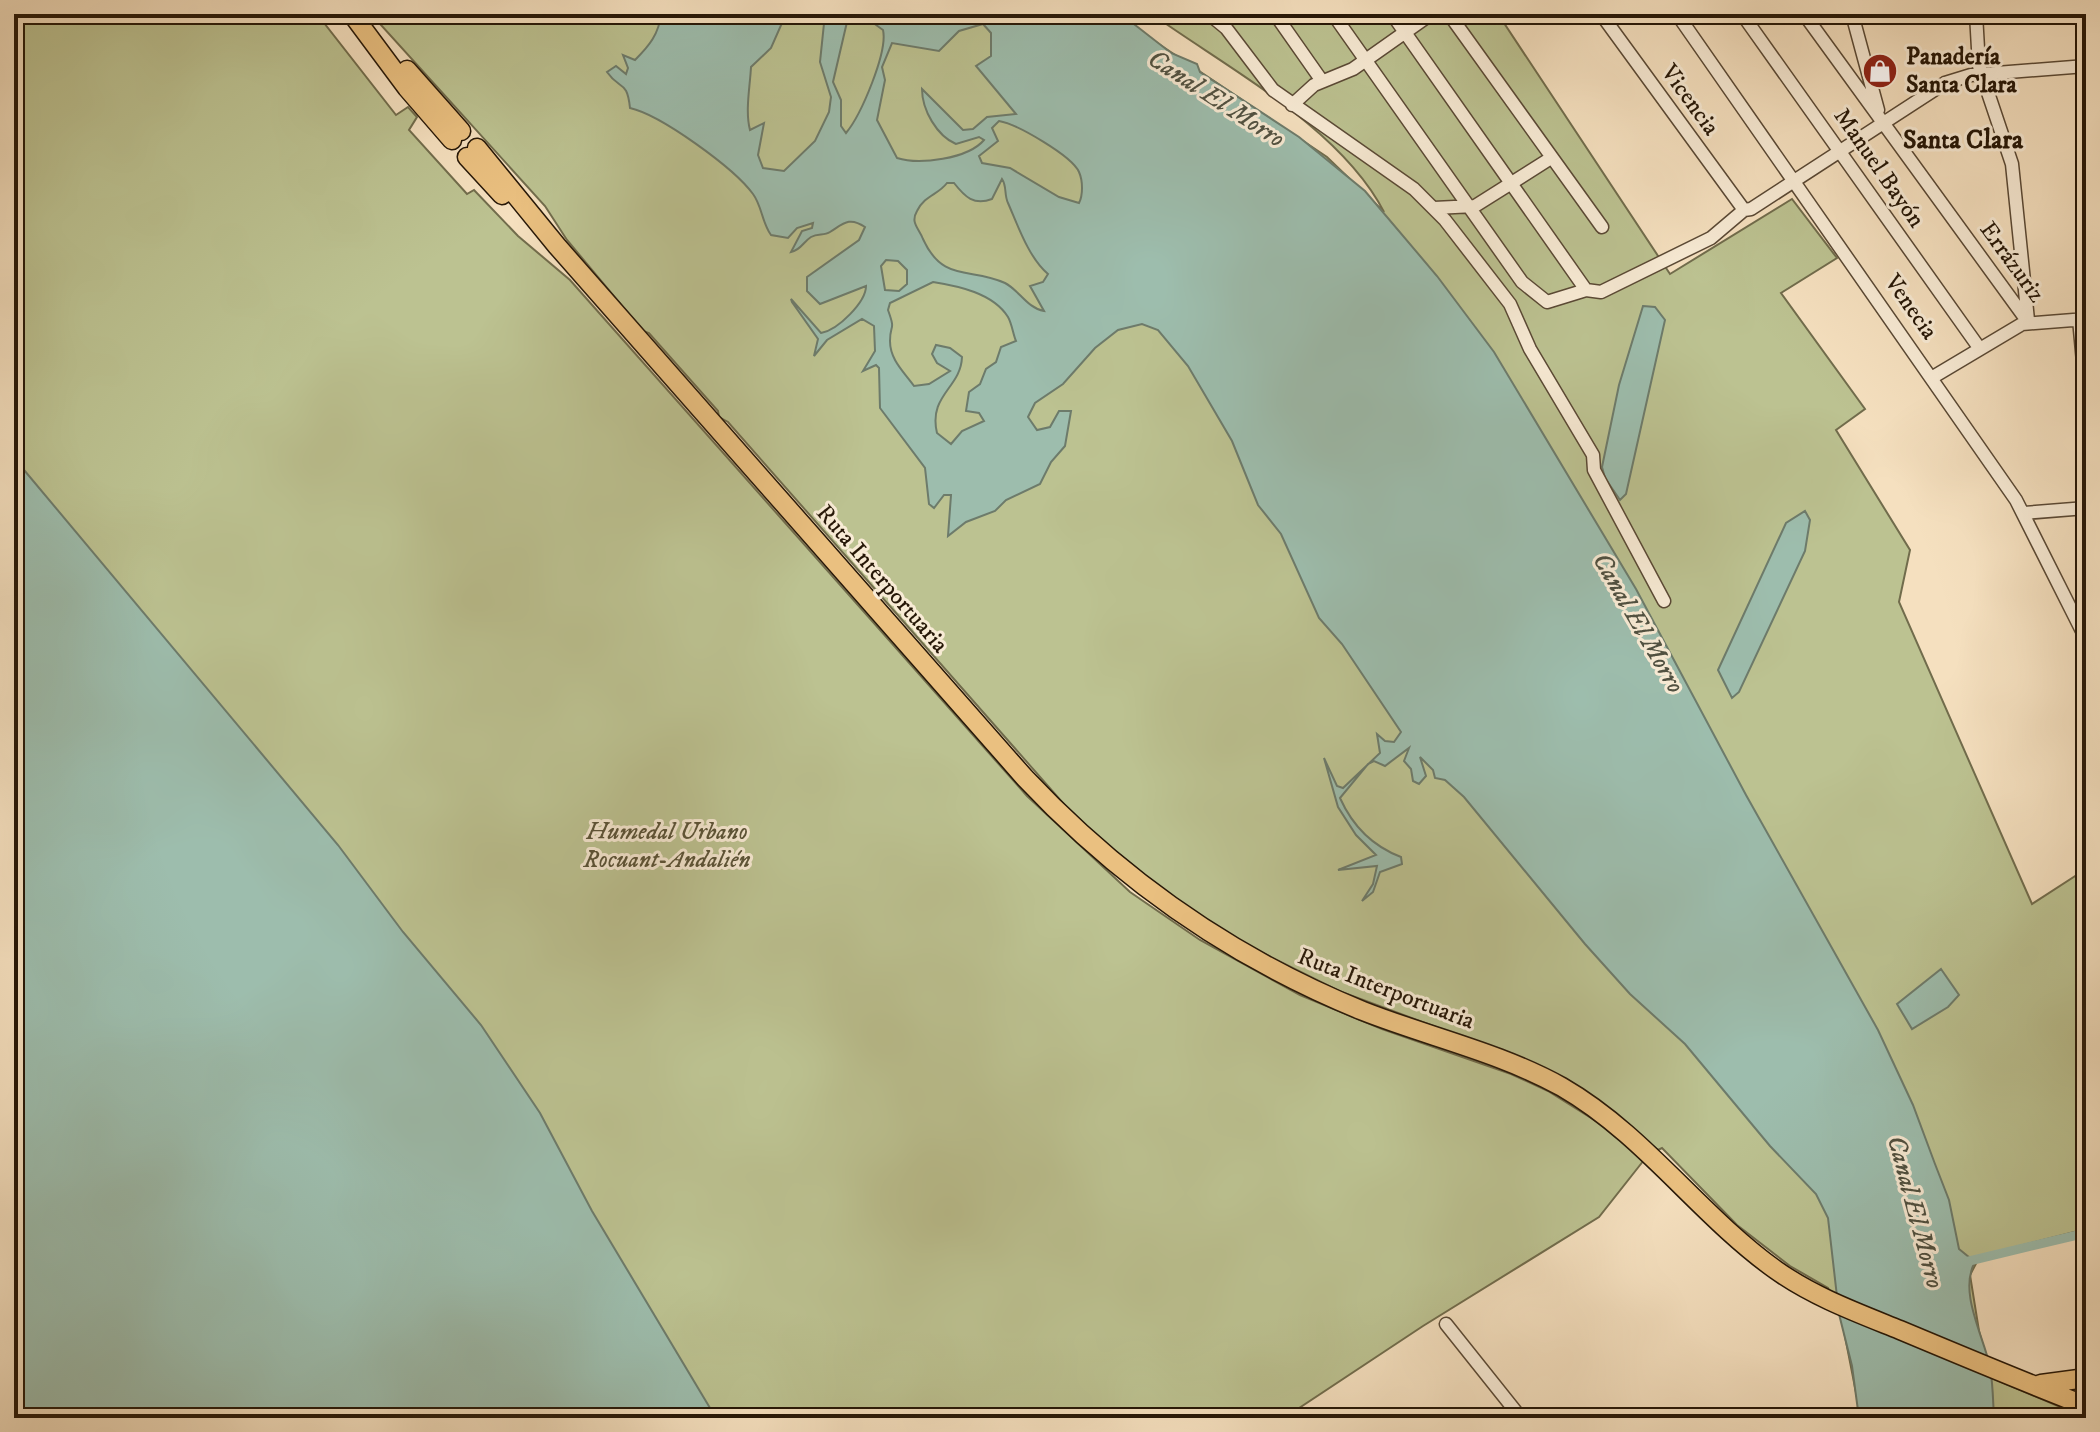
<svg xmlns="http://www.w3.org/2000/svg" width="2100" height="1432" font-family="'IM FELL DW Pica',serif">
  <rect width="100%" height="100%" fill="#f5e0bf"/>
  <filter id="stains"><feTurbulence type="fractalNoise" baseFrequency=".0025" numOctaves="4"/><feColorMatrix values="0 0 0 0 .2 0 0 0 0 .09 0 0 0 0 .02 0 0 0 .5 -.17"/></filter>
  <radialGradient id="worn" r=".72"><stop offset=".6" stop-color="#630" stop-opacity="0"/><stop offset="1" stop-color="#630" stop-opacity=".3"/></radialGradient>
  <path fill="#bcc291" stroke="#716c4c" stroke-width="2" d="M 14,14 L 317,14 L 396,115 L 408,107 L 417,117 L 409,130 L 467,194 L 474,190 L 518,236 L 570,280 L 1027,796 L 1130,892 L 1200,940 L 1300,995 L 1382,1029 L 1511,1074 L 1548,1091 L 1599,1123 L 1644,1160 L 1599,1217 L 1423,1326 L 1284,1418 L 602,1418 L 14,542 Z
    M 371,14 L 1114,14 L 1327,157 L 1384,212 C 1342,130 1233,71 1159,19 L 1166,14 L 1498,14 L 1670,274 L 1792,199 L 1837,258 L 1781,293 L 1865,409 L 1836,430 L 1910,550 L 1899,602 L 2032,904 L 2086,869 L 2086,1229 L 1980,1256 L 1970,1275 L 1979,1331 L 1992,1378 L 2086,1418 L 1861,1418 L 1841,1316 L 1828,1288 L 1790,1266 L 1737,1225 L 1662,1148 L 1658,1150 L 1597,1100 L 1533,1063 L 1339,991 L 1225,934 L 1163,893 L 1077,819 L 728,422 L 719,417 L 718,411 L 649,333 L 643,331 L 567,240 L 545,206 Z"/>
  <path fill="#9dbdad" stroke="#6d7b6b" stroke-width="2" fill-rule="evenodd" d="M 661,14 L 786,14 L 771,48 L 751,67 C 750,87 745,111 750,130 L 764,123 L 758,155 L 763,168 L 784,171 L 815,141 L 829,112 L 831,97 L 820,62 L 825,14 L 852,14 L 847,22 L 833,82 L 841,100 L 841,126 L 846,133 C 861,115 888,52 883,30 L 861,14 L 1121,14 L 1171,53 L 1197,64 L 1200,72 L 1299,137 L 1365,191 L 1437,276 L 1494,352 L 1636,589 L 1746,795 L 1878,1030 L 1913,1105 L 1935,1164 L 1949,1200 L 1959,1249 L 1975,1262 C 1958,1292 1984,1337 1990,1367 C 1993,1384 1993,1401 1994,1418 L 1859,1418 L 1852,1366 L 1839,1314 L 1828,1218 L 1816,1194 L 1770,1146 L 1685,1044 L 1630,994 L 1585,944 L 1464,797 L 1445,780 L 1435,778 L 1433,770 L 1420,757 L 1426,776 L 1419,784 L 1413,781 L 1411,769 L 1404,761 L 1409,748 L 1385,766 L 1374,761 L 1368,764 L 1340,798 C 1353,827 1372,846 1401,857 L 1402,864 L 1380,872 L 1373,892 L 1362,901 L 1373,884 L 1377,866 L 1338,870 L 1376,855 L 1356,835 L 1338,807 L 1324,758 L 1337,786 L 1343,788 L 1380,753 L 1377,734 L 1385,741 L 1394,742 L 1401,732 L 1342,644 L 1319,618 L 1281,534 L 1258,505 L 1232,441 L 1188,366 L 1158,330 L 1142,324 L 1118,330 L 1095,348 L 1063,384 L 1035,403 L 1028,417 L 1037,430 L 1050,427 L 1059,411 L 1071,411 L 1065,446 L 1051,462 L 1040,484 L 1006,500 L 995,511 L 966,522 L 948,536 L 951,495 L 944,495 L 934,508 L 929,504 L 925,468 L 880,408 L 879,368 L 876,365 L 863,371 L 875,351 L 874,326 L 862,319 L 827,340 L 814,356 L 818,339 L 792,302 L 791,299 L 821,333 C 838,330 866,302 866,286 L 820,304 L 807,291 L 807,277 L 859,240 L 865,227 C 849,216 843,224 830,232 C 824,236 818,233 811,237 C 803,242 801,250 791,252 L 802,231 L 812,228 L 813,223 L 797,228 L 788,238 L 771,235 C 762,223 762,206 753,194 C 734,168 661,115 630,108 C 627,79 620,91 607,72 L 616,66 L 626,74 L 628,68 L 623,55 L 635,60 C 649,46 659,34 661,14 ZM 983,24 L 991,33 L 991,56 L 976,66 L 1016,114 L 987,117 L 973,129 L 963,130 L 922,89 C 922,110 937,136 956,144 L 979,137 L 984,140 C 968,159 919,165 897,158 L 877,120 L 885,80 L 882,67 L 892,43 L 939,51 L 959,31 ZM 999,121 C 1017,124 1072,156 1079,172 C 1083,181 1083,195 1079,203 L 1059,197 L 1010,168 L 982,163 L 979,156 L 998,141 L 992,128 ZM 1002,179 C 1007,186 1004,195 1008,203 C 1018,226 1029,258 1048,274 L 1043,282 L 1030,286 L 1044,311 C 1027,308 1019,290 1005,283 C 970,267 943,283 923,239 C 919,228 910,223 917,211 C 925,195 938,195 947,183 L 954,183 C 965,197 974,206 992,199 ZM 886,260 L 898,261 L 907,270 L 907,284 L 899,291 L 885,290 L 881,266 ZM 933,282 C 958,286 993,293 1008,317 C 1012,324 1013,334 1016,341 L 1001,347 L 996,362 L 986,369 L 980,384 L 969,392 L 966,411 L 979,413 L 984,421 L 962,431 L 951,444 L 937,433 C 928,395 961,388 962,357 L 950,348 L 936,345 L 932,354 L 937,363 L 950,371 L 929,384 L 914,386 C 904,372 890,360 890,341 C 890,323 896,332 888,310 L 890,303 Z
    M 1643,306 L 1655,307 L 1665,320 L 1626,494 L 1620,500 L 1605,478 L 1602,467 L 1619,385 Z
    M 14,458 L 338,845 L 403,932 L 481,1025 L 540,1113 L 592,1211 L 716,1418 L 14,1418 Z
    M 1805,511 L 1810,520 L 1805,551 L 1739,692 L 1732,698 L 1718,670 L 1786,523 Z
    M 1941,969 L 1959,995 L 1948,1007 L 1912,1029 L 1897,1004 Z"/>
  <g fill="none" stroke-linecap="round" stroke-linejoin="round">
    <path stroke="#9dbdad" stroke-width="9" d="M 1965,1262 L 2086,1233"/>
    <g stroke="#5a4935" stroke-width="15">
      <path id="minor" d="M 1209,14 L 1226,28 L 1273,90 L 1414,189 L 1445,220 L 1510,304 L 1530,349 L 1593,455 L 1594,470 L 1664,601
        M 1275,14 L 1322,81
        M 1333,14 L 1522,282 L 1547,302 L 1586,290 L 1601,292 L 1711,238 L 1744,210 L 1751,209 L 1945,83 L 1971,75 L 2086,66
        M 1392,14 L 1586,290
        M 1449,14 L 1602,227
        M 1601,14 L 1744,210
        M 1677,14 L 2016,500 L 2086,639
        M 1742,14 L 1980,349
        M 1804,14 L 2028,322
        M 1852,14 L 1878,110
        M 1976,14 L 1979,66 L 2012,164 L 2028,320
        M 1292,105 L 1314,85 L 1353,69 L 1431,14
        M 1434,208 L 1475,206 L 1551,158
        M 2079,319 L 2084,373
        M 1933,377 L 2022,324 L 2086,319
        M 2024,513 L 2086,508
        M 1446,1324 L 1521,1418"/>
    </g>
    <g stroke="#261707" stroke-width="21">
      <path id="highway" d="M 352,14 L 407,88 L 452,140
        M 407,70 L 461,131
        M 477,148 L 557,246 L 1025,778 C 1122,881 1232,958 1363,1011 C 1429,1037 1499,1052 1562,1087 C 1645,1135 1699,1215 1776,1270 C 1814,1297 1858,1313 1900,1330 C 1962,1356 2024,1382 2086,1406
        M 467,157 L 502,195
        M 2041,1384 L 2086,1378"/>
    </g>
    <use href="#minor" stroke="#f8ebd5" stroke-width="12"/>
    <use href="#highway" stroke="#eac080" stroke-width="18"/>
  </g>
  <defs>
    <g id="shop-disc" transform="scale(1.8)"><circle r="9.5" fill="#8f2418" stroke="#f8ebd5"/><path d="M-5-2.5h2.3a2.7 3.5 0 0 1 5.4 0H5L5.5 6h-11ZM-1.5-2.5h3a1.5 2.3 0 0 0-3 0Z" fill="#fff"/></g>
  </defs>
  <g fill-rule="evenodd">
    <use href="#shop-disc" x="1880" y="71"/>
  </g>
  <g text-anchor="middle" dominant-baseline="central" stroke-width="6" stroke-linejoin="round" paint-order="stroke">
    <g font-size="24" font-weight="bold" fill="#261707" stroke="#f8ebd5" text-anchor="start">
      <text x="1906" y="57">Panadería<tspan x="1906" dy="28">Santa Clara</tspan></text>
    </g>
    <g font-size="24" fill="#261707" stroke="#f8ebd5">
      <text transform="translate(1690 100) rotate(54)">Vicencia</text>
      <text transform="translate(1879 168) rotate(55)">Manuel Bayón</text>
      <text transform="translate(2012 262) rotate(54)">Errázuriz</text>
      <text transform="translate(1911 307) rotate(55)">Venecia</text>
      <text transform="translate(882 579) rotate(49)">Ruta Interportuaria</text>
      <text transform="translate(1386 989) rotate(21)">Ruta Interportuaria</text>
    </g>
    <g font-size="24" font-style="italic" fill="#5a5337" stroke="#f8ebd5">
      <text x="667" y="832">Humedal Urbano<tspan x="667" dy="28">Rocuant-Andalién</tspan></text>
    </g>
    <g font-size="26" font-style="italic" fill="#505141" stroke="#f8ebd5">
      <text transform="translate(1216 99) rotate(33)">Canal El Morro</text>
      <text transform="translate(1638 623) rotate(60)">Canal El Morro</text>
      <text transform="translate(1915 1212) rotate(75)">Canal El Morro</text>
    </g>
    <g font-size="26" font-weight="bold" fill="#261707" stroke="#f8ebd5">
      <text x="1963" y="140">Santa Clara</text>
    </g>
  </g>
  <rect width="2100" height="1432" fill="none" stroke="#f5e0bf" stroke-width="48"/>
  <rect x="16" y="16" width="2068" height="1400" fill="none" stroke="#261707" stroke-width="4"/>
  <rect x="24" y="24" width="2052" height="1384" fill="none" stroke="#261707" stroke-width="2"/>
  <rect width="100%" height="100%" filter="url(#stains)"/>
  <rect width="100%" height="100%" fill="url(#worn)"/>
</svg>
